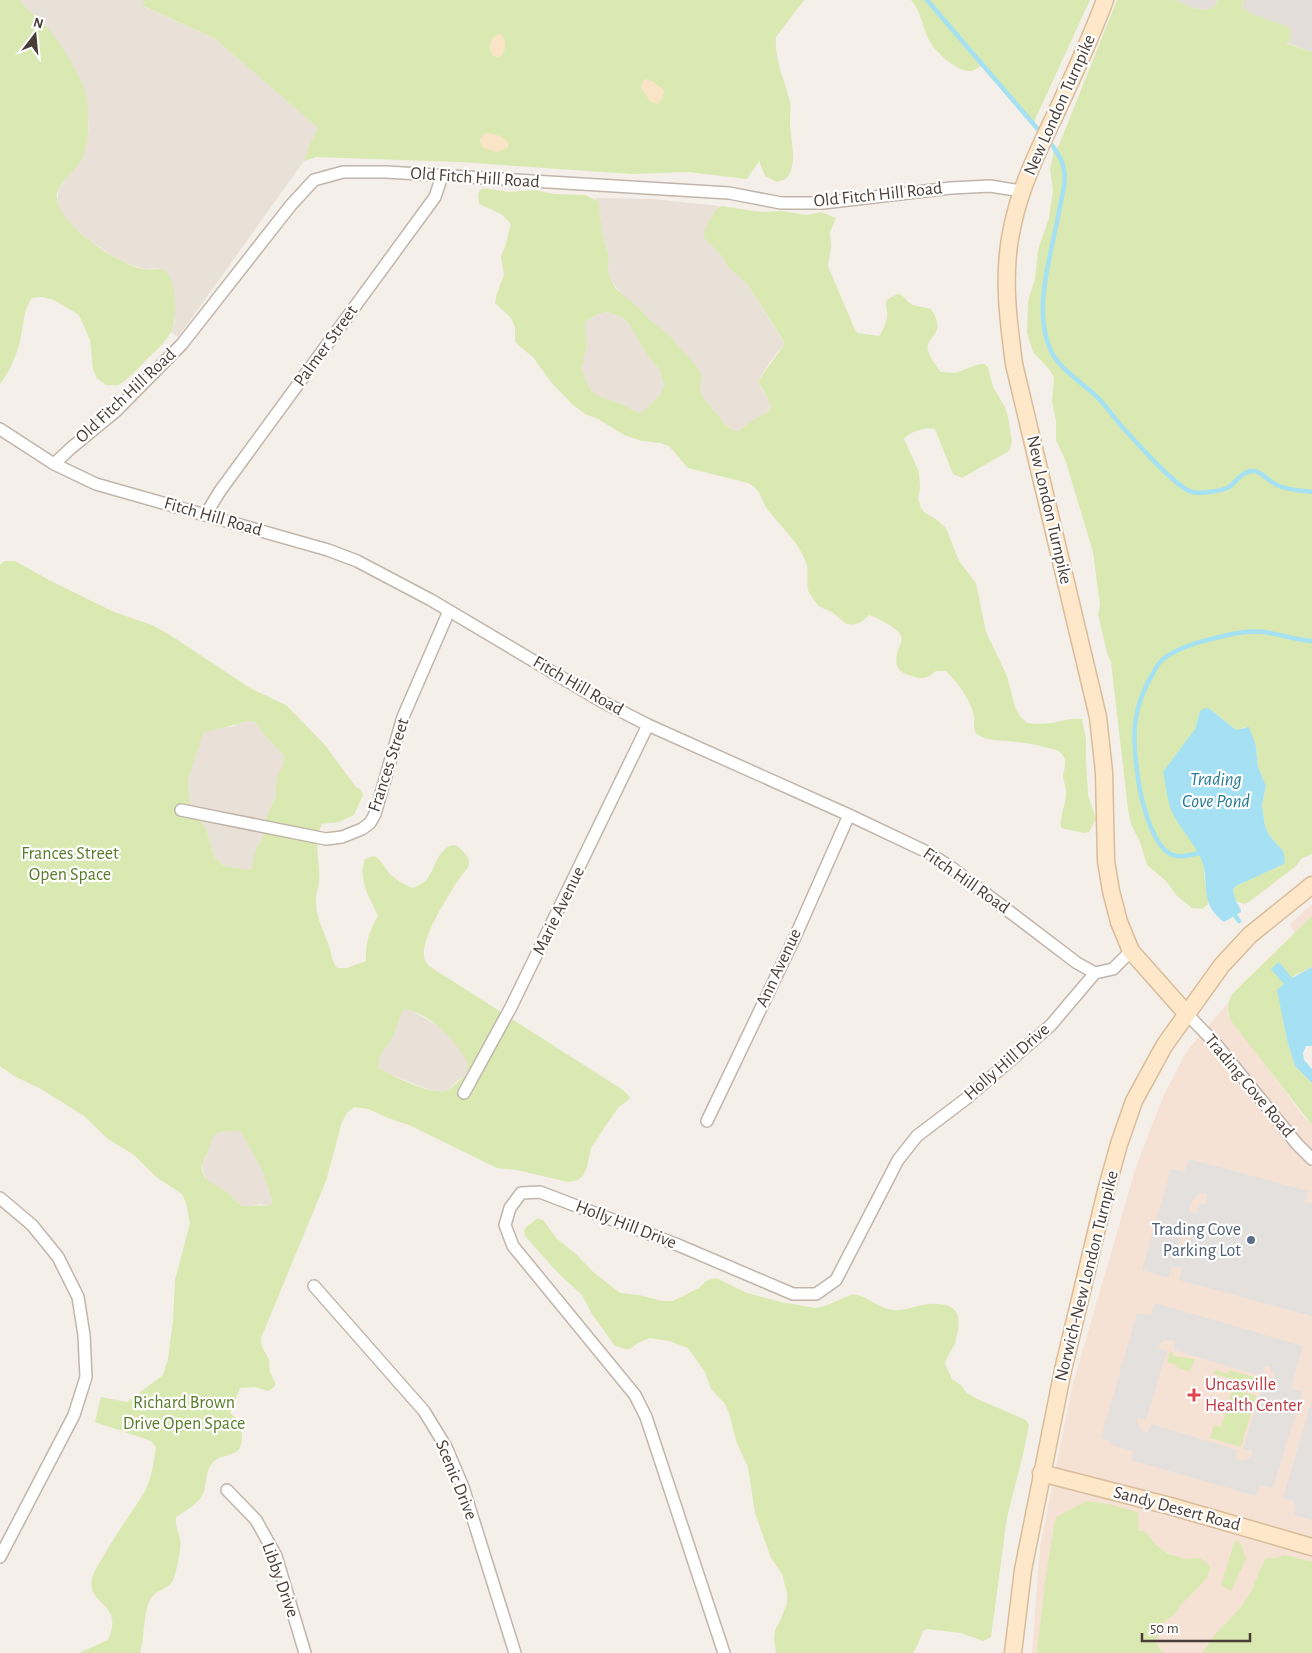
<svg xmlns="http://www.w3.org/2000/svg" width="1312" height="1653" font-family="'Alegreya Sans',sans-serif">
  <rect width="100%" height="100%" fill="#f5efe9"/>
  <path fill="#e9e0d7" d="M 20,0 L 143,0 L 144,7 L 214,38 L 318,128 L 310,143 L 304,161 L 178,337 L 171,332 L 175,322 L 174,306 L 159,268 L 144,269 L 123,262 L 90,241 L 70,224 L 63,216 L 57,202 L 59,188 L 68,175 L 76,168 L 88,136 L 89,125 L 85,92 Z
    M 594,198 L 652,199 L 720,206 L 717,208 L 705,239 L 721,255 L 729,268 L 747,284 L 783,341 L 784,345 L 774,356 L 758,381 L 762,390 L 770,402 L 771,407 L 769,411 L 748,423 L 739,431 L 734,431 L 725,424 L 702,396 L 700,386 L 702,376 L 669,335 L 649,319 L 639,308 L 623,296 L 611,280 L 608,270 L 609,256 L 603,236 L 598,201 Z
    M 608,312 L 622,317 L 629,324 L 647,355 L 660,370 L 664,385 L 661,394 L 644,411 L 639,413 L 635,411 L 626,406 L 599,396 L 591,391 L 581,369 L 587,346 L 585,322 L 598,314 Z
    M 247,721 L 252,721 L 256,723 L 265,736 L 284,754 L 283,764 L 277,778 L 275,798 L 265,820 L 262,840 L 256,848 L 254,863 L 252,868 L 248,870 L 224,866 L 214,856 L 206,828 L 193,812 L 190,804 L 188,780 L 203,733 L 217,727 L 232,727 Z
    M 404,1009 L 411,1010 L 441,1028 L 460,1048 L 468,1063 L 466,1075 L 458,1080 L 447,1091 L 438,1092 L 422,1087 L 390,1074 L 379,1068 L 378,1064 L 382,1052 L 394,1036 L 399,1015 Z
    M 236,1130 L 241,1132 L 263,1172 L 272,1200 L 271,1204 L 267,1206 L 260,1204 L 245,1207 L 241,1205 L 226,1191 L 209,1183 L 204,1174 L 202,1164 L 207,1155 L 212,1136 L 218,1132 Z"/>
  <path fill="#f6e2d4" d="M 1312,904 L 1312,963 L 1290,924 Z
    M 1228,1003 L 1227,1013 L 1304,1117 L 1312,1125 L 1312,1568 L 1257,1576 L 1252,1590 L 1241,1607 L 1217,1632 L 1202,1653 L 1165,1653 L 1160,1649 L 1156,1641 L 1163,1623 L 1175,1614 L 1180,1606 L 1200,1559 L 1186,1559 L 1168,1554 L 1156,1545 L 1148,1534 L 1083,1653 L 1032,1653 L 1040,1547 L 1072,1387 L 1136,1167 L 1163,1097 L 1186,1052 Z"/>
  <path fill="#e4deda" d="M 1176,0 L 1218,0 L 1215,6 L 1206,10 L 1192,8 Z
    M 1244,0 L 1312,0 L 1312,52 L 1285,42 L 1242,7 Z"/>
  <path fill="#dae9b1" fill-rule="evenodd" d="M 0,0 L 20,0 C 26,10 36,16 44,24 C 57,37 81,75 85,92 C 90,112 90,141 82,159 C 75,174 51,185 58,204 C 66,229 118,264 143,269 C 151,271 158,266 165,271 C 177,278 177,321 171,332 C 166,341 157,350 149,357 C 143,363 125,383 118,385 C 115,386 110,385 106,385 L 97,378 L 93,370 L 90,340 L 79,315 L 54,300 L 42,297 L 32,298 C 23,311 24,322 21,336 C 18,353 10,371 0,384 Z
    M 143,0 L 804,0 L 776,37 C 774,60 785,80 790,102 C 791,108 790,115 790,121 C 790,140 799,163 786,179 L 777,182 L 765,176 L 759,161 L 747,179 L 688,172 L 632,174 L 459,162 L 316,157 L 304,161 L 310,143 L 318,128 L 214,38 L 143,6 Z
    M 911,0 L 1090,0 L 1033,124 L 982,65 C 978,68 973,72 968,71 C 953,69 932,49 927,36 C 921,22 921,11 911,0 Z
    M 1117,0 L 1176,0 L 1192,8 L 1206,10 L 1215,6 L 1218,0 L 1244,0 L 1242,7 L 1250,13 L 1289,27 L 1291,31 L 1290,41 L 1286,43 L 1312,52 L 1312,854 L 1302,858 L 1296,866 L 1249,902 L 1244,904 L 1236,901 L 1233,890 L 1236,886 L 1284,864 L 1283,851 L 1269,835 L 1265,826 L 1262,805 L 1266,786 L 1258,767 L 1256,746 L 1245,727 L 1238,730 L 1236,730 L 1210,709 L 1200,711 L 1195,729 L 1163,773 L 1203,863 L 1206,890 L 1209,903 L 1202,909 L 1192,908 L 1177,896 L 1166,881 L 1147,865 L 1140,842 L 1131,824 L 1128,809 L 1111,662 L 1107,653 L 1098,614 L 1100,605 L 1093,552 L 1066,462 L 1056,440 L 1056,421 L 1052,401 L 1054,377 L 1049,369 L 1033,352 L 1027,333 L 1028,301 L 1035,279 L 1038,250 L 1049,218 L 1053,190 L 1050,170 L 1054,151 L 1059,145 Z
    M 484,188 L 509,192 L 535,190 L 554,194 L 585,195 L 598,201 L 603,236 L 609,256 L 608,270 L 611,280 L 616,289 L 639,308 L 649,319 L 669,335 L 697,367 L 702,376 L 700,386 L 702,396 L 725,424 L 734,431 L 739,431 L 748,423 L 769,411 L 771,407 C 769,398 762,390 758,381 L 784,345 L 783,340 L 747,284 L 729,268 L 721,255 L 705,239 L 704,234 L 707,225 L 717,208 L 722,206 L 761,212 L 782,211 L 806,215 L 821,212 L 836,218 L 830,232 L 831,247 L 828,266 L 855,330 L 858,333 L 879,336 C 883,331 888,320 887,312 C 887,307 885,305 887,300 C 904,289 899,295 911,304 C 916,307 925,307 931,309 C 935,314 940,326 936,332 C 933,339 926,341 928,350 C 930,358 936,366 941,372 L 955,373 L 979,364 L 984,364 L 988,367 L 993,387 L 1005,407 L 1008,417 L 1012,442 L 1009,451 L 962,478 L 953,474 L 935,429 C 925,426 910,432 904,439 L 919,472 L 920,488 L 918,498 L 921,508 L 924,512 L 937,520 L 946,528 L 959,561 L 976,583 L 986,632 L 1007,676 L 1015,707 L 1020,716 L 1027,723 C 1035,724 1044,724 1052,723 C 1063,721 1071,718 1082,719 L 1086,739 L 1086,759 L 1088,795 L 1096,819 L 1089,832 L 1084,833 L 1061,828 C 1059,816 1067,803 1066,791 C 1066,786 1063,781 1063,776 C 1064,768 1068,761 1062,754 C 1059,750 1053,749 1048,748 C 1038,745 1028,743 1018,742 C 1007,740 986,742 977,734 C 972,729 975,722 974,716 C 970,699 958,683 946,671 L 936,671 C 928,678 923,680 912,676 C 901,673 894,669 897,654 C 898,648 903,643 901,636 C 899,628 877,618 869,615 C 866,618 861,623 856,624 C 845,627 841,618 833,613 C 829,610 823,609 819,606 C 816,603 809,594 808,590 C 806,580 810,570 805,560 C 797,540 781,527 768,510 C 760,500 763,491 748,483 L 688,468 L 669,446 L 660,443 L 642,441 L 624,435 L 598,419 L 585,414 L 573,405 L 550,381 L 533,357 L 518,345 L 515,341 L 515,327 L 511,318 L 495,303 L 497,293 L 504,275 L 501,256 L 505,247 L 511,224 L 501,214 L 479,204 L 478,194 L 480,190 ZM 608,312 L 622,317 L 629,324 L 647,355 L 660,370 L 664,385 L 661,394 L 644,411 L 639,413 L 635,411 L 626,406 L 599,396 L 591,391 L 581,369 L 587,346 L 585,322 L 598,314 Z
    M 5,561 L 15,561 L 49,580 L 114,612 L 152,625 L 170,635 L 250,688 L 286,705 L 324,744 L 356,787 L 361,790 L 363,795 L 354,815 L 339,822 L 322,824 C 312,841 321,864 319,882 C 319,889 315,895 316,902 C 316,917 323,929 328,943 C 332,953 330,957 337,968 L 347,968 L 366,961 C 365,944 369,931 378,916 C 370,898 357,879 365,859 L 374,856 C 382,860 385,869 391,875 C 397,880 406,886 413,888 C 418,885 424,883 427,879 C 436,868 438,845 456,845 C 460,849 470,856 469,863 C 469,868 462,874 459,879 C 448,896 422,936 424,956 C 424,960 427,963 429,966 L 623,1090 L 630,1097 L 627,1101 L 619,1107 L 610,1119 L 591,1148 L 587,1167 L 583,1176 L 578,1180 L 568,1182 L 517,1170 L 497,1168 L 409,1125 L 388,1118 L 368,1109 L 354,1107 L 347,1113 L 342,1122 L 326,1181 L 261,1338 C 261,1350 265,1350 269,1360 C 270,1363 269,1368 270,1372 C 273,1380 281,1385 268,1391 L 255,1387 L 240,1388 L 230,1413 C 233,1415 236,1418 238,1421 C 243,1429 245,1449 234,1453 C 226,1457 216,1456 211,1465 C 205,1473 207,1482 204,1491 C 200,1504 186,1510 176,1517 C 175,1527 178,1530 180,1539 C 182,1545 177,1570 174,1577 C 171,1589 159,1588 152,1597 C 143,1608 145,1638 140,1653 L 79,1653 L 108,1640 C 125,1601 86,1607 92,1578 C 94,1571 99,1564 103,1557 C 116,1533 133,1512 146,1489 C 152,1476 154,1461 156,1447 L 151,1441 L 95,1422 L 101,1397 L 127,1402 L 163,1375 L 168,1359 L 173,1320 L 175,1280 L 190,1223 L 186,1203 L 182,1194 L 156,1177 L 134,1155 L 108,1139 L 84,1116 L 41,1089 L 14,1076 L 0,1066 L 0,565 ZM 247,721 L 252,721 L 256,723 L 265,736 L 284,755 L 283,764 L 277,777 L 275,798 L 265,820 L 262,840 L 256,848 L 252,868 L 248,870 L 224,866 L 214,856 L 206,828 L 193,812 L 190,804 L 188,780 L 203,733 C 218,727 232,727 247,721 ZM 404,1009 C 429,1012 456,1041 468,1063 L 466,1075 C 460,1079 452,1089 445,1091 C 431,1095 392,1076 379,1068 C 376,1054 389,1046 394,1035 C 398,1026 398,1017 404,1009 ZM 236,1130 L 241,1132 L 263,1172 L 272,1200 L 271,1204 L 267,1206 C 258,1204 246,1208 241,1205 C 236,1202 232,1196 227,1192 C 217,1185 197,1180 203,1162 C 204,1159 206,1156 208,1152 C 215,1128 214,1134 236,1130 Z
    M 1312,916 L 1312,967 L 1295,975 L 1278,990 L 1287,1040 L 1295,1066 L 1312,1083 L 1312,1125 L 1232,1022 C 1226,1011 1227,1005 1232,994 Z
    M 538,1218 L 544,1221 L 556,1238 L 576,1254 L 592,1271 L 620,1293 L 639,1295 L 663,1301 L 673,1301 L 699,1288 L 706,1281 L 716,1278 L 747,1293 L 781,1302 L 815,1308 L 825,1306 L 853,1294 C 867,1295 877,1308 892,1310 C 909,1312 923,1300 945,1305 C 963,1309 959,1325 956,1340 C 954,1348 947,1355 945,1364 L 952,1379 L 961,1385 L 967,1393 L 977,1399 L 1026,1420 L 1029,1425 L 1022,1459 L 1007,1517 L 991,1637 L 983,1641 L 961,1633 L 927,1629 L 923,1631 L 918,1644 L 913,1653 L 776,1653 L 774,1639 L 775,1630 L 780,1621 L 787,1603 L 787,1593 L 782,1574 L 771,1558 L 755,1513 L 748,1467 L 736,1441 L 729,1413 L 725,1404 L 711,1389 L 705,1372 L 688,1348 L 669,1341 L 650,1338 L 638,1343 L 630,1349 L 625,1349 L 615,1346 L 592,1314 L 582,1295 L 558,1273 L 525,1236 L 524,1231 L 526,1227 Z
    M 1170,1352 L 1174,1353 L 1173,1356 L 1195,1359 L 1190,1372 L 1176,1367 L 1176,1365 L 1167,1362 Z
    M 1215,1370 L 1228,1374 L 1229,1370 L 1261,1379 L 1257,1392 L 1233,1386 L 1235,1380 L 1214,1374 Z
    M 1232,1390 L 1256,1395 L 1252,1408 L 1229,1401 Z
    M 1227,1408 L 1235,1410 L 1236,1408 L 1251,1413 L 1241,1447 L 1210,1438 L 1214,1425 L 1221,1427 Z
    M 1086,1501 L 1109,1504 L 1138,1512 L 1139,1531 L 1144,1531 L 1148,1534 L 1156,1545 L 1168,1554 L 1186,1559 L 1200,1558 L 1208,1564 L 1210,1568 L 1208,1577 L 1180,1606 L 1175,1614 L 1163,1623 L 1156,1641 L 1160,1649 L 1165,1653 L 1037,1653 L 1045,1582 L 1055,1520 L 1057,1517 Z
    M 1235,1540 L 1241,1544 L 1246,1559 L 1231,1591 L 1221,1585 Z
    M 1285,1555 L 1312,1562 L 1312,1653 L 1202,1653 L 1217,1632 L 1241,1607 L 1252,1590 L 1257,1576 L 1266,1558 L 1276,1558 Z"/>
  <path fill="#f9e4c5" d="M 498,34 L 501,34 C 507,40 506,49 502,55 L 498,57 L 493,56 C 488,48 489,39 498,34 Z
    M 645,79 L 652,81 L 664,90 L 663,98 L 657,104 L 651,102 L 641,88 L 642,82 Z
    M 485,133 C 494,133 503,136 509,143 L 508,148 L 497,152 L 483,148 L 480,140 Z"/>
  <path fill="#e3e0de" fill-rule="evenodd" d="M 1189,1159 L 1308,1191 L 1305,1202 L 1312,1204 L 1312,1316 L 1179,1280 L 1182,1271 L 1181,1267 L 1172,1267 L 1169,1278 L 1142,1270 L 1171,1169 L 1184,1172 ZM 1203,1193 L 1206,1194 L 1207,1196 L 1206,1204 L 1200,1203 L 1196,1214 L 1191,1213 L 1189,1210 L 1192,1201 L 1198,1195 ZM 1185,1228 L 1191,1230 L 1192,1232 L 1187,1251 L 1184,1252 L 1179,1251 L 1178,1248 L 1183,1230 Z
    M 1155,1303 L 1303,1346 L 1291,1388 L 1302,1392 L 1273,1488 L 1261,1485 L 1259,1486 L 1256,1496 L 1131,1460 L 1133,1451 L 1112,1445 L 1110,1441 L 1101,1438 L 1137,1313 L 1151,1315 ZM 1165,1340 L 1175,1341 L 1174,1350 L 1262,1376 L 1265,1366 L 1269,1366 L 1274,1375 L 1274,1383 L 1264,1380 L 1243,1449 L 1252,1451 L 1252,1455 L 1248,1459 L 1243,1461 L 1236,1459 L 1235,1458 L 1237,1450 L 1151,1424 L 1148,1432 L 1146,1433 L 1139,1427 L 1137,1419 L 1139,1418 L 1146,1420 L 1167,1351 L 1159,1348 L 1159,1345 Z
    M 1312,1399 L 1312,1520 L 1294,1515 L 1295,1505 L 1293,1501 L 1283,1498 Z"/>
  <path fill="#a5e1f2" d="M 1205,708 L 1210,709 L 1236,730 L 1249,727 L 1256,746 L 1258,767 L 1266,786 L 1262,805 L 1265,826 L 1269,835 L 1283,851 L 1285,859 L 1284,864 L 1236,886 L 1233,890 L 1236,901 L 1241,910 L 1241,912 L 1224,922 C 1200,904 1209,888 1203,864 C 1197,845 1181,831 1173,814 C 1167,802 1166,785 1163,772 L 1195,729 L 1200,711 Z
    M 1279,962 L 1292,978 L 1312,967 L 1312,1046 L 1306,1046 L 1303,1053 L 1304,1060 L 1312,1069 L 1312,1083 L 1295,1066 L 1287,1040 L 1277,990 L 1284,984 L 1271,969 Z"/>
  <g fill="none" stroke-linecap="round" stroke-linejoin="round">
    <path stroke="#a5e1f2" stroke-width="4.5" d="M 927,0 L 1042,134
      M 1047,139 C 1053,146 1060,155 1063,165 C 1067,178 1063,193 1060,206 C 1053,250 1031,309 1051,351 C 1060,370 1082,382 1096,396 C 1107,406 1115,420 1126,431 C 1139,445 1175,487 1192,492 C 1199,494 1223,491 1229,487 C 1237,481 1242,471 1253,471 C 1261,471 1266,479 1272,482 C 1283,490 1299,490 1312,492
      M 1202,853 C 1188,854 1179,861 1166,851 C 1149,836 1139,792 1137,770 C 1132,734 1133,707 1152,675 C 1154,671 1157,666 1160,662 C 1170,651 1197,642 1211,639 C 1228,635 1246,630 1264,632 C 1280,634 1295,640 1312,641
      M 1233,913 L 1239,921"/>
    <g stroke="#c0b5ab" stroke-width="14">
      <path id="street" d="M 0,429 L 54,464 L 96,484 L 328,550 L 357,561 L 431,600 L 601,701 L 648,725 L 849,815 L 927,852 L 952,868 L 1077,963 L 1095,973 L 1113,969 L 1131,951
        M 54,464 L 71,448 L 116,411 L 182,344 L 291,205 L 314,180 L 343,172 L 386,172 L 729,193 L 781,203 L 823,203 L 951,188 L 990,186 L 1021,191
        M 206,514 L 220,491 L 435,197 L 442,176
        M 181,810 L 326,839 L 342,837 L 362,829 L 370,823 L 375,814 L 403,717 L 449,611
        M 1186,1013 L 1215,1043 L 1297,1144 L 1312,1159
        M 464,1093 L 511,1007 L 648,725
        M 707,1121 L 795,937 L 849,815
        M 0,1198 L 32,1225 L 58,1257 L 78,1297 L 84,1335 L 86,1377 L 74,1415 L 0,1557
        M 314,1286 L 424,1411 L 446,1447 L 463,1487 L 515,1653
        M 227,1490 L 256,1520 L 276,1556 L 305,1653
        M 724,1653 L 646,1417 L 635,1395 L 513,1246 L 505,1225 L 510,1208 L 521,1193 L 540,1192 L 678,1245 L 793,1294 L 816,1294 L 836,1280 L 898,1160 L 917,1136 L 967,1098 L 1051,1025 L 1095,973"/>
    </g>
    <g stroke="#d8bc9b" stroke-width="19">
      <path id="secondary" d="M 1105,0 C 1091,38 1074,74 1057,111 C 1039,149 1020,187 1012,228 C 1002,273 1008,319 1014,364 L 1098,717 L 1104,772 L 1106,861 L 1111,891 L 1119,922 L 1131,951 L 1186,1013
        M 1041,1473 L 1170,1506 L 1312,1547
        M 1013,1653 L 1023,1570 L 1063,1370 L 1106,1191 L 1119,1144 L 1134,1101 L 1164,1046 L 1222,965 L 1250,935 L 1312,885"/>
    </g>
    <use href="#street" stroke="#fff" stroke-width="11"/>
    <use href="#secondary" stroke="#ffe8c9" stroke-width="16"/>
  </g>
  <circle fill="#5c6f8a" stroke="#fff" stroke-width="2" cx="1251" cy="1240" r="5"/>
  <path fill="#e0444e" stroke="#fff" stroke-width="2" d="M1191.5 1387.5h5v5h5v5h-5v5h-5v-5h-5v-5h5z"/>
  <g text-anchor="middle" dominant-baseline="central" stroke-width="4.5" stroke-linejoin="round" paint-order="stroke">
    <g font-size="18" fill="#493e37" stroke="#fff">
      <text transform="translate(1060 105) rotate(-66)">New London Turnpike</text>
      <text transform="translate(475 178) rotate(4)">Old Fitch Hill Road</text>
      <text transform="translate(878 195) rotate(-6)">Old Fitch Hill Road</text>
      <text transform="translate(326 346) rotate(-54)">Palmer Street</text>
      <text transform="translate(126 396) rotate(-43)">Old Fitch Hill Road</text>
      <text transform="translate(1049 510) rotate(77)">New London Turnpike</text>
      <text transform="translate(213 517) rotate(16)">Fitch Hill Road</text>
      <text transform="translate(578 686) rotate(30)">Fitch Hill Road</text>
      <text transform="translate(389 765) rotate(-72)">Frances Street</text>
      <text transform="translate(966 881) rotate(35)">Fitch Hill Road</text>
      <text transform="translate(559 911) rotate(-64)">Marie Avenue</text>
      <text transform="translate(779 968) rotate(-65)">Ann Avenue</text>
      <text transform="translate(1007 1062) rotate(-41)">Holly Hill Drive</text>
      <text transform="translate(1249 1086) rotate(50)">Trading Cove Road</text>
      <text transform="translate(626 1225) rotate(21)">Holly Hill Drive</text>
      <text transform="translate(1087 1276) rotate(-76)">Norwich-New London Turnpike</text>
      <text transform="translate(456 1480) rotate(68)">Scenic Drive</text>
      <text transform="translate(1177 1509) rotate(15)">Sandy Desert Road</text>
      <text transform="translate(280 1580) rotate(70)">Libby Drive</text>
    </g>
    <g font-size="18" fill="#587c29" stroke="#fff">
      <text x="70" y="854">Frances Street<tspan x="70" dy="21">Open Space</tspan></text>
      <text x="184" y="1403">Richard Brown<tspan x="184" dy="21">Drive Open Space</tspan></text>
    </g>
    <g font-size="18" fill="#4e5e75" stroke="#fff" text-anchor="end">
      <text x="1241" y="1230">Trading Cove<tspan x="1241" dy="21">Parking Lot</tspan></text>
    </g>
    <g font-size="18" fill="#be3a42" stroke="#fff" text-anchor="start">
      <text x="1205" y="1385">Uncasville<tspan x="1205" dy="21">Health Center</tspan></text>
    </g>
    <g font-size="19" font-style="italic" fill="#287c96" stroke="#fff">
      <text x="1216" y="779">Trading<tspan x="1216" dy="22">Cove Pond</tspan></text>
    </g>
  </g>
  <g transform="translate(35 35) rotate(16)" stroke="#ffffff" stroke-width="4" paint-order="stroke">
  <path d="M0-4L9 19L0 12L-9 19Z" fill="#493e37"/>
  <text y="-8" font-size="14" font-weight="bold" text-anchor="middle" fill="#493e37">N</text>
  </g>
  <path d="M1142 1633v8h108v-8" fill="none" stroke="#493e37" stroke-width="2.5"/>
  <text x="1150" y="1633" font-size="15" fill="#493e37" stroke="#ffffff" stroke-width="4" paint-order="stroke">50 m</text>
</svg>
